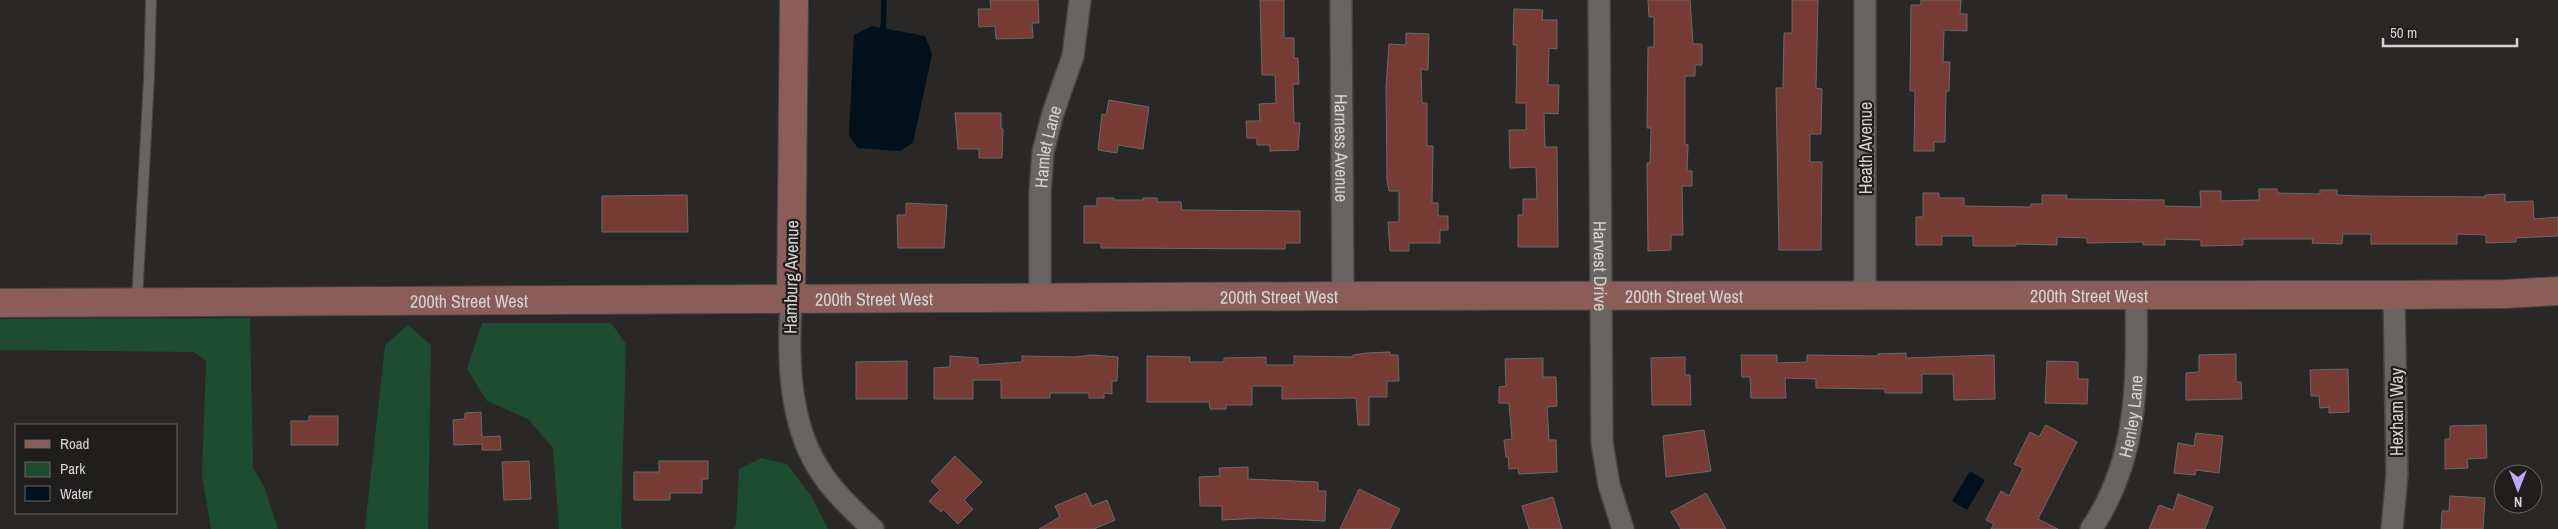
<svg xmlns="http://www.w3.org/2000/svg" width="2558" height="529" font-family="'Archivo Narrow',sans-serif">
  <rect width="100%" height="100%" fill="#2a2826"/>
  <path fill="#1d4c31" d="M 250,318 L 253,468 L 264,486 L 278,529 L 211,529 L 202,476 L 206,361 L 194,352 L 0,350 L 0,319 Z
    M 482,323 L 611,323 L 626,344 L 621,525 L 623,529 L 559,529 L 553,448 L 528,419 L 487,401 L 467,369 Z
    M 408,325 L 431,345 L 428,529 L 365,529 L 385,345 Z
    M 761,458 L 787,464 L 811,496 L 828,529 L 733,529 L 736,526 L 739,469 Z"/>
  <path fill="#01101b" d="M 872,26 L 925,36 L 932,54 L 913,143 L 900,151 L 858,148 L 849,136 L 854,35 Z
    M 1970,471 L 1985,480 L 1967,510 L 1952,501 Z"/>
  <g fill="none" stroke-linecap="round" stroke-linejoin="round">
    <path stroke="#01101b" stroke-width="5.5" d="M 883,36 L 884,0"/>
  </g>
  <path fill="#763b35" stroke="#6d6969" d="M 990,0 L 1038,0 L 1039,23 L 1032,23 L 1033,38 L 996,39 L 995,26 L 979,27 L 978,9 L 991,9 Z
    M 1260,0 L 1284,0 L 1284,38 L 1294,38 L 1294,58 L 1298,58 L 1299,84 L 1293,84 L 1294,123 L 1300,123 L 1298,150 L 1270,151 L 1270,145 L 1257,145 L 1257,138 L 1247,138 L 1246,121 L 1260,121 L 1259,104 L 1276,103 L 1275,75 L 1262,75 Z
    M 1648,0 L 1690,0 L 1693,44 L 1702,44 L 1702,65 L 1695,65 L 1695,76 L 1685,76 L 1685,144 L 1688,145 L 1687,171 L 1692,171 L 1692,186 L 1682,186 L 1683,235 L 1671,235 L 1671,250 L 1648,251 L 1647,163 L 1650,163 L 1651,128 L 1647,128 L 1648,47 L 1654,47 L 1654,17 L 1649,17 Z
    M 1792,0 L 1818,0 L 1816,88 L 1822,89 L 1821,134 L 1810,134 L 1810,162 L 1822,162 L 1821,250 L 1779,250 L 1776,88 L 1783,88 L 1784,33 L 1792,33 Z
    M 1921,0 L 1961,0 L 1960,14 L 1967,14 L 1967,31 L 1944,30 L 1943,62 L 1950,62 L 1949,91 L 1946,91 L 1945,142 L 1934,142 L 1934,151 L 1914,151 L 1915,91 L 1910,91 L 1911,5 L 1921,5 Z
    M 1514,9 L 1543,10 L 1542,20 L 1557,20 L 1557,49 L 1549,48 L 1548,85 L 1559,85 L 1558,114 L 1544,113 L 1545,147 L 1557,147 L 1558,247 L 1518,247 L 1518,215 L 1523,215 L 1523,199 L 1537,199 L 1536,167 L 1510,168 L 1509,130 L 1526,130 L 1526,103 L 1516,103 L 1517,45 L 1513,45 Z
    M 1406,33 L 1429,34 L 1428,70 L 1421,69 L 1422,103 L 1427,103 L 1427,146 L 1433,146 L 1432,203 L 1438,203 L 1438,216 L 1448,216 L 1448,230 L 1440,230 L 1440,243 L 1409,243 L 1409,251 L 1390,251 L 1388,222 L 1399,222 L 1399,191 L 1389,191 L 1387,181 L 1386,87 L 1389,44 L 1406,45 Z
    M 1109,100 L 1149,107 L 1143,149 L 1118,145 L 1117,153 L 1098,150 L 1102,114 L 1106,115 Z
    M 955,113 L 1001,113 L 1001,129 L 1003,129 L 1002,158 L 979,158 L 979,149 L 958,149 Z
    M 2259,189 L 2277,189 L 2277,193 L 2320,194 L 2320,190 L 2337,190 L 2337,195 L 2362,196 L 2485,197 L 2485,195 L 2505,194 L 2505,202 L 2533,201 L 2534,219 L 2558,217 L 2558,236 L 2516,238 L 2516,242 L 2486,243 L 2486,235 L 2457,234 L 2457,244 L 2371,244 L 2371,234 L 2343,234 L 2342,244 L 2312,243 L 2313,239 L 2243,239 L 2243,245 L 2201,246 L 2201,240 L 2165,239 L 2165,245 L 2143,245 L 2143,242 L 2087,243 L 2087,238 L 2057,237 L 2057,245 L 2016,244 L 2016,246 L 1973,246 L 1973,236 L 1942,236 L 1942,245 L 1916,245 L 1916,217 L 1923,217 L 1923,193 L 1939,193 L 1939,198 L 1964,198 L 1964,206 L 2031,207 L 2031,204 L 2042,204 L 2042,195 L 2067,195 L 2066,199 L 2164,200 L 2164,206 L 2201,207 L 2200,191 L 2221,191 L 2221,201 L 2259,200 Z
    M 687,195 L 688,232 L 602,232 L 602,196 Z
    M 1097,198 L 1114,198 L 1114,200 L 1143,200 L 1143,198 L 1157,198 L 1157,202 L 1181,202 L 1182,210 L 1300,211 L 1300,243 L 1285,243 L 1285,249 L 1101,248 L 1101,243 L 1084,243 L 1084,206 L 1097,206 Z
    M 906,203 L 947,205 L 944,248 L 898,248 L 897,215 L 906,215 Z
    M 1390,352 L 1390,355 L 1398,355 L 1399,381 L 1387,381 L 1387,397 L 1369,397 L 1369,425 L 1358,425 L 1356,398 L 1282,399 L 1282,386 L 1252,386 L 1252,405 L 1226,405 L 1226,409 L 1210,409 L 1209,402 L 1147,402 L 1147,356 L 1190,357 L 1190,362 L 1224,362 L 1224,358 L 1266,357 L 1266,365 L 1294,365 L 1294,356 L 1353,357 L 1353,355 L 1367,353 Z
    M 1906,353 L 1906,358 L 1994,355 L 1995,399 L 1954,400 L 1953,374 L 1922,374 L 1922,393 L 1885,393 L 1885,389 L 1816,388 L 1816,379 L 1785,378 L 1786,398 L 1751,398 L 1750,377 L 1742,377 L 1741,355 L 1777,355 L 1777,363 L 1807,362 L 1807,355 L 1878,356 L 1878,354 Z
    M 2236,354 L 2236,382 L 2241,382 L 2242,399 L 2186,400 L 2186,373 L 2199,372 L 2199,355 Z
    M 1091,355 L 1118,357 L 1117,381 L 1112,381 L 1112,394 L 1104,393 L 1104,398 L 1089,398 L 1089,393 L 1050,393 L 1050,398 L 1001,398 L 1001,380 L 973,380 L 973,399 L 934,399 L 934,368 L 950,367 L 950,356 L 978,358 L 978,365 L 1022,362 L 1022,356 L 1075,357 Z
    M 1685,357 L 1685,375 L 1690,375 L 1691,405 L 1652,405 L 1651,358 Z
    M 1543,358 L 1543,377 L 1556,377 L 1557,406 L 1547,407 L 1549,440 L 1556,440 L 1557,472 L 1519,474 L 1518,468 L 1509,469 L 1508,457 L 1506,457 L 1504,440 L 1512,439 L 1509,403 L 1499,403 L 1499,387 L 1506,386 L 1505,359 Z
    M 907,361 L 907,399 L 856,399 L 856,362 Z
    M 2047,361 L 2078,362 L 2078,379 L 2088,379 L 2087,404 L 2045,403 Z
    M 2348,369 L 2349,412 L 2329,413 L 2329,407 L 2320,408 L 2319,396 L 2311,396 L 2310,370 Z
    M 481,412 L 482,437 L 500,436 L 501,450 L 482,450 L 482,444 L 454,445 L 453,420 L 465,419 L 465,413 Z
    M 309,416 L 338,416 L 338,445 L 291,445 L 291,421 L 309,421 Z
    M 2046,425 L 2077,442 L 2038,519 L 2058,529 L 1991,529 L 1994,524 L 1986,520 L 2001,491 L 2009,496 L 2023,468 L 2014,464 L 2030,432 L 2039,437 Z
    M 2486,425 L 2487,458 L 2467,459 L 2468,468 L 2445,469 L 2445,439 L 2450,439 L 2450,426 Z
    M 1704,430 L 1711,471 L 1666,477 L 1663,436 Z
    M 2196,433 L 2223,436 L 2219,473 L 2196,470 L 2195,475 L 2174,473 L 2178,443 L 2194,446 Z
    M 955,456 L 982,482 L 964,500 L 973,509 L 958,524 L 943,509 L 941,512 L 929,501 L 940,490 L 931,481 Z
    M 529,461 L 531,499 L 504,500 L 502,462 Z
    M 659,461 L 708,461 L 708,479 L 702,479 L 702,493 L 670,493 L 670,500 L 634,500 L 634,472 L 659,472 Z
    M 1248,467 L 1248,479 L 1318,482 L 1318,491 L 1326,491 L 1325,521 L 1262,518 L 1222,520 L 1222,506 L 1200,506 L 1199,477 L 1220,476 L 1219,468 Z
    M 1359,489 L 1400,509 L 1390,529 L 1340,529 Z
    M 1086,493 L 1092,506 L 1107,500 L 1115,520 L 1094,529 L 1039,529 L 1060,517 L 1055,506 Z
    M 1706,493 L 1726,529 L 1681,529 L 1671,512 Z
    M 2178,494 L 2213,507 L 2205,529 L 2149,529 L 2159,505 L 2173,510 Z
    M 2450,496 L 2485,498 L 2483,529 L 2441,529 L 2442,511 L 2449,511 Z
    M 1553,497 L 1562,529 L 1529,529 L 1522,506 Z"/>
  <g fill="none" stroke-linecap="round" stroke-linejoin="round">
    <g stroke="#454442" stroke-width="12">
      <path id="lane" d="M 137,300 L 149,78 L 151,0"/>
    </g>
    <g stroke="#454442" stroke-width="24">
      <g id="street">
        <path id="s1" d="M 1341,0 L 1343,296"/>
        <path id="s2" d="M 1599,0 L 1602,442 L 1609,485 L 1623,529"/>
        <path d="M 1865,0 L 1865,296"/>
        <path id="s3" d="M 1040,298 L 1040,192 L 1043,152 L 1053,113 L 1073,56 L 1080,0"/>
        <path d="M 791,301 C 788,354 788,418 817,466 C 831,490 853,510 873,529"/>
        <path id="s4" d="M 2091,529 C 2140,457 2137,378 2136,294"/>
        <path d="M 2392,529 L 2397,474 L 2394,295"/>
      </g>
    </g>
    <g stroke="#454442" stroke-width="30">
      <g id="secondary">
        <path d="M 791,301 L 794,0"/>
        <path id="s5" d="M 0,303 L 1343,296 L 2394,295 L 2504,294 L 2558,291"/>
      </g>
    </g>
    <use href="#lane" stroke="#676462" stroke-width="10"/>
    <use href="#street" stroke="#676462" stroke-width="21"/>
    <use href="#secondary" stroke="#8a5d59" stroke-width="28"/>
  </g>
  <g text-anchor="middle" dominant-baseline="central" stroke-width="4.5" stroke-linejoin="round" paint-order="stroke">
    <g font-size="18" fill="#d5d4d3" stroke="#201e1d">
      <text stroke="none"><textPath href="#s3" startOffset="152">Hamlet Lane</textPath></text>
      <text stroke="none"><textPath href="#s1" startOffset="148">Harness Avenue</textPath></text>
      <text transform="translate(1865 148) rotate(-90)">Heath Avenue</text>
      <text stroke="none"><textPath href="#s2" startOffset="266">Harvest Drive</textPath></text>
      <text transform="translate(791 277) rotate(-89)">Hamburg Avenue</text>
      <text stroke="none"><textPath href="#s5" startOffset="2089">200th Street West</textPath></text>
      <text stroke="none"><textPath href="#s5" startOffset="1684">200th Street West</textPath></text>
      <text stroke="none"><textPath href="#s5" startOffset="1279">200th Street West</textPath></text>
      <text stroke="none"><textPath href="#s5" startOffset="469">200th Street West</textPath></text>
      <text stroke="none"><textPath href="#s5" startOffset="874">200th Street West</textPath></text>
      <text transform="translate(2396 412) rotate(-90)">Hexham Way</text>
      <text stroke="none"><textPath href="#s4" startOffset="121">Henley Lane</textPath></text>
    </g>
  </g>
  <rect x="15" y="424" width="162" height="90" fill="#201e1d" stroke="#686766"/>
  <rect x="25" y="440" width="25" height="8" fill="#8a5d59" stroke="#686766"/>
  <text x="60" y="449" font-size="15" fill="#d5d4d3">Road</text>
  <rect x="25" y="462" width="25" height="15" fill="#1d4c31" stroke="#686766"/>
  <text x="60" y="474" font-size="15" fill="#d5d4d3">Park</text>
  <rect x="25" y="486" width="25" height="15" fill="#01101b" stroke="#686766"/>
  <text x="60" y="499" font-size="15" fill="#d5d4d3">Water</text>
  <g transform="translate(2518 489) rotate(180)"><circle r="24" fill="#201e1d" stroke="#686766"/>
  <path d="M0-4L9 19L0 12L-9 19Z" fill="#bfa9f4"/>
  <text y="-8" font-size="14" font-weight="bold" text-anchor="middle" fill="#d5d4d3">N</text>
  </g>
  <path d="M2383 38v8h134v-8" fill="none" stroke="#d5d4d3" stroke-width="2.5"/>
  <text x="2390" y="38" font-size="15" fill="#d5d4d3" stroke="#201e1d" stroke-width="4" paint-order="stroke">50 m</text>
</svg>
